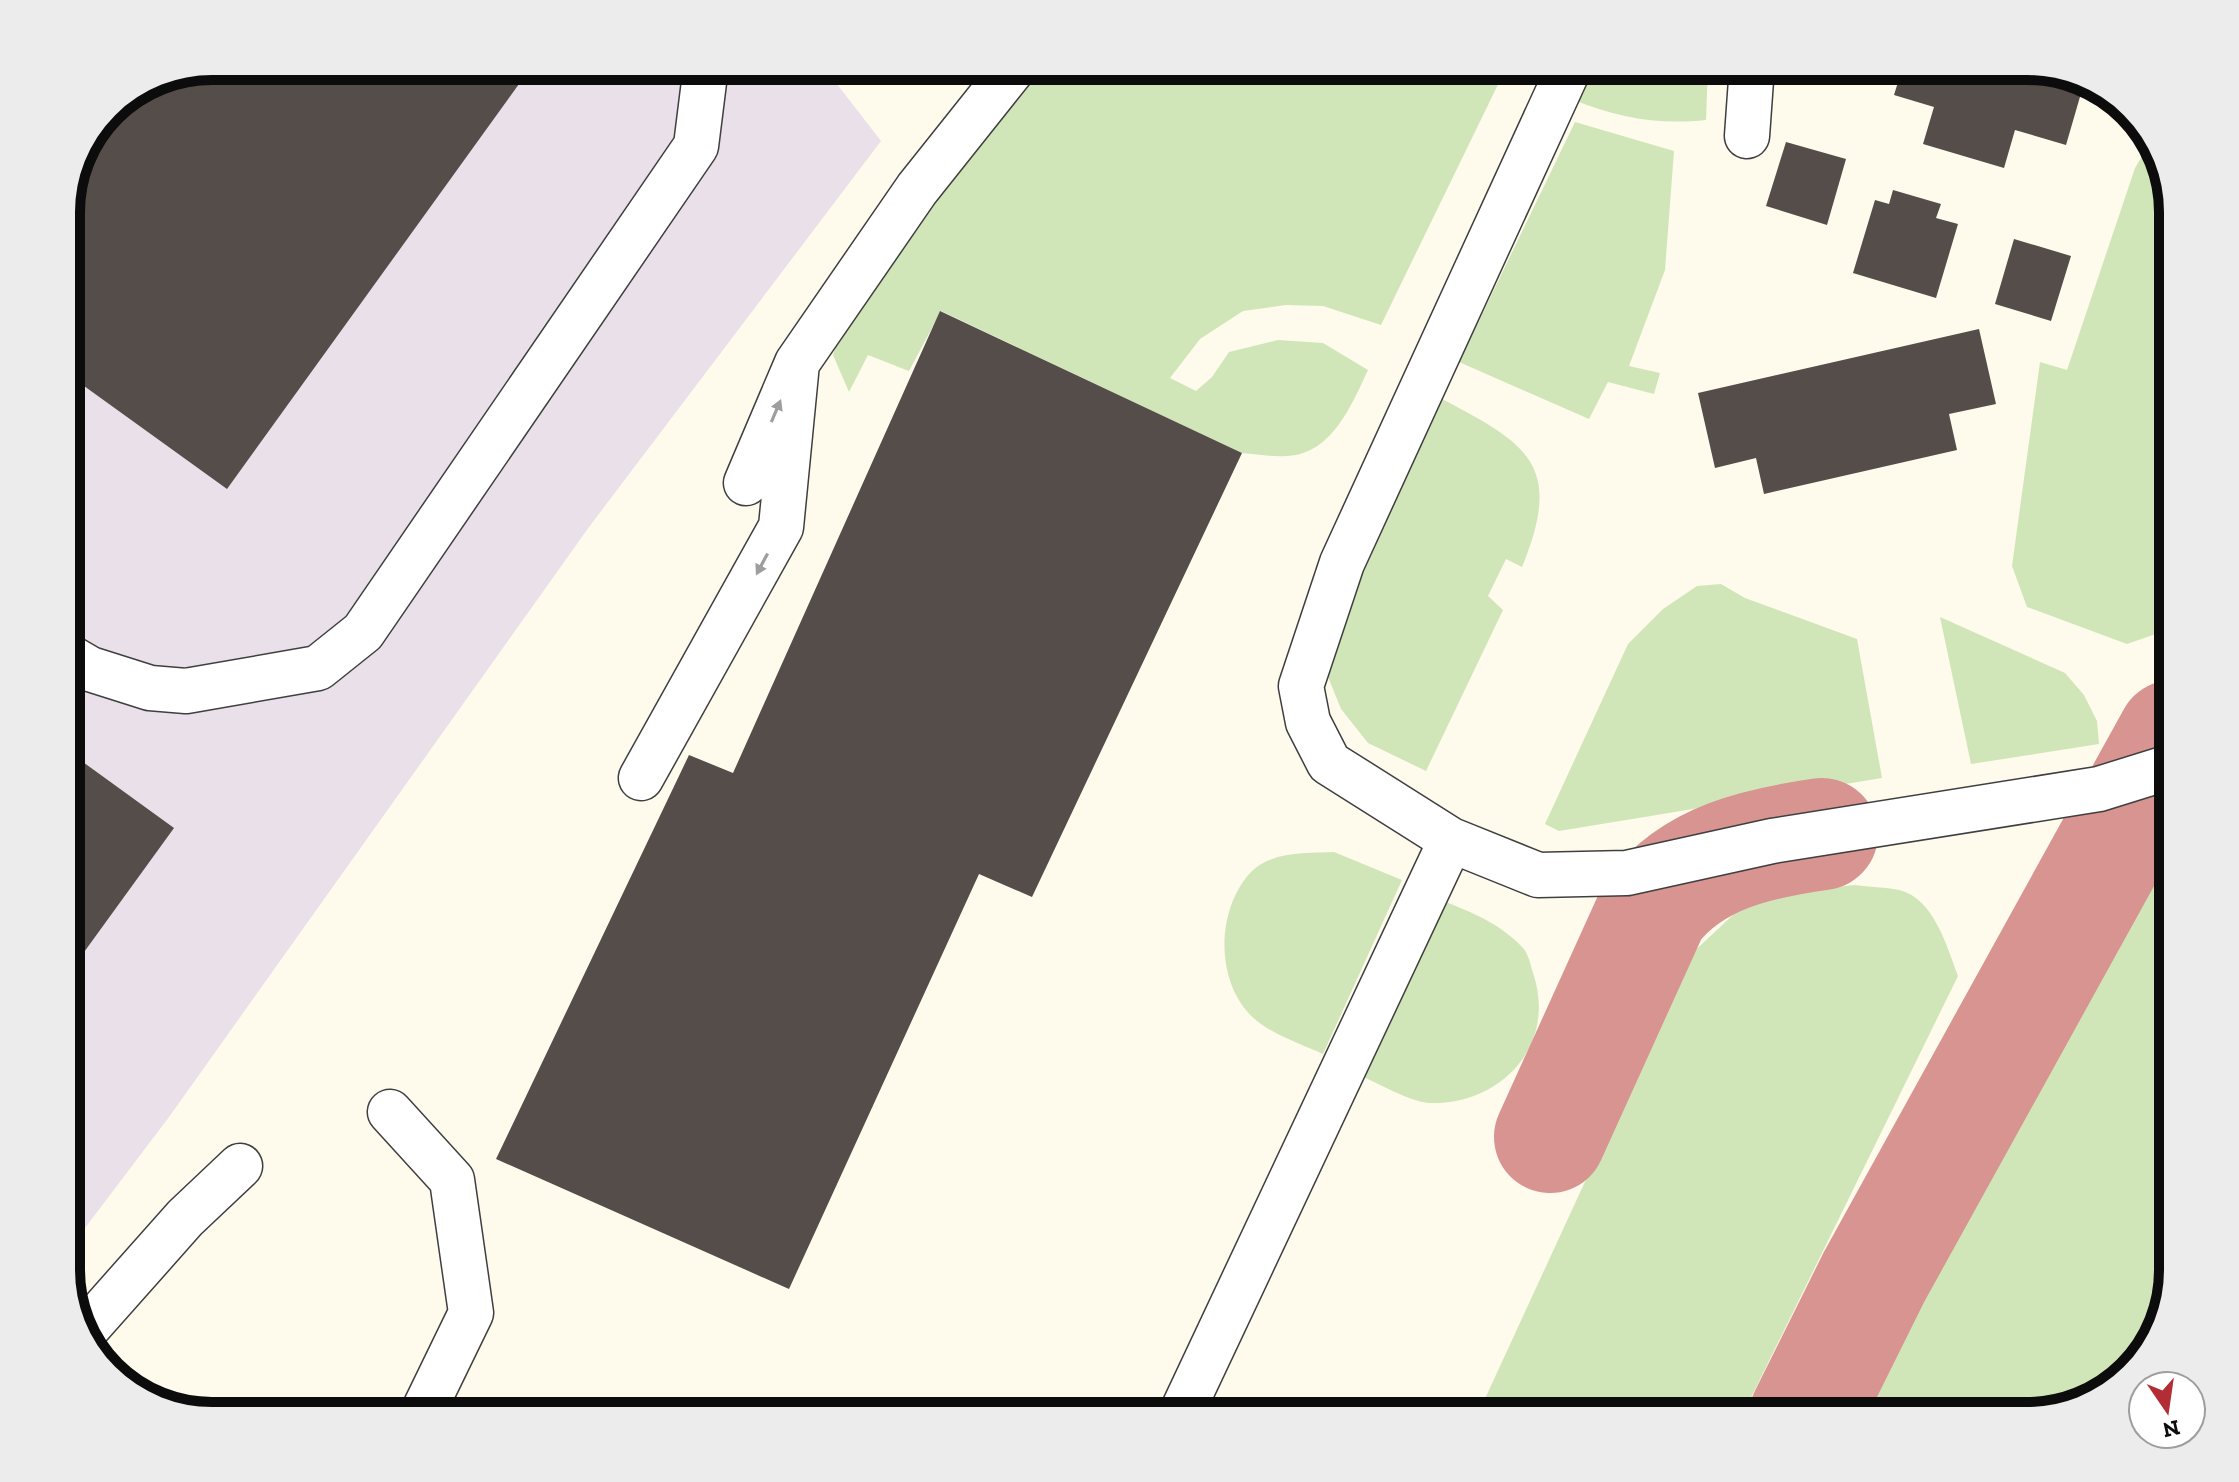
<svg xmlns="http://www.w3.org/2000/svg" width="2239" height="1482" font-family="'Zilla Slab',serif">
  <rect width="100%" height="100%" fill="#fefaec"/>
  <path fill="#e9e0ea" d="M 212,66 L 823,66 L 881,141 L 589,527 L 169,1117 L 66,1253 L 66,203 L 109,109 L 157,77 Z"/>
  <path fill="#d1e6b8" d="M 1020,66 L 1507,66 L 1381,325 L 1323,306 L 1286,305 L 1243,311 L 1200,339 L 1170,378 L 1196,391 L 1212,377 L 1229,352 L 1278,340 L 1323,343 L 1368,370 C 1352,404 1332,455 1286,456 C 1272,457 1256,454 1242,453 L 941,311 L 909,371 L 868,355 L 849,392 L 833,355 L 845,315 Z
    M 1589,66 L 1708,66 L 1706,120 C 1658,125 1618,118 1574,100 Z
    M 1575,122 L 1674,151 L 1665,270 L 1629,366 L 1660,373 L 1654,394 L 1608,382 L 1589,419 L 1459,362 Z
    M 2153,138 L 2173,212 L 2173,628 L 2127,644 L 2027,607 L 2012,566 L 2040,362 L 2067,370 L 2135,168 Z
    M 1442,399 C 1528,444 1564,465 1522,567 L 1506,559 L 1488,596 L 1503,610 L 1426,771 L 1368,743 L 1341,709 L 1326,672 L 1329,636 Z
    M 1721,584 L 1745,598 L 1857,639 L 1882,778 L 1559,831 L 1545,824 L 1628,644 L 1663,609 L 1697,586 Z
    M 1940,617 L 2065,673 L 2084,695 L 2097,721 L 2099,744 L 1971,764 Z
    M 2173,816 L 2173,1270 L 2149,1351 L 2099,1397 L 2027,1416 L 1845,1416 Z
    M 1334,852 L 1402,880 L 1323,1054 C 1301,1044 1276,1036 1257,1021 C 1214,986 1215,909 1252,871 C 1272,851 1309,853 1334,852 Z
    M 1855,885 C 1869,887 1885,887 1899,890 C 1934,898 1947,947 1958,976 L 1742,1416 L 1477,1416 L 1689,956 L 1734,914 L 1783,892 Z
    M 1433,897 C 1466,910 1498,921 1523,948 C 1529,955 1531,967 1534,976 C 1556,1047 1500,1105 1429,1103 C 1410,1102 1374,1081 1355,1073 Z"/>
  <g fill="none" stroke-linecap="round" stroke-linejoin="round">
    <path stroke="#d89490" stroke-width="112" d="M 1550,1137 L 1653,910 C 1693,857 1759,843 1822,834
      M 1805,1416 L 1874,1277 L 2173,736"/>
  </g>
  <path fill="#544d49" d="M 212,66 L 532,66 L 227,489 L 66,373 L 66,203 L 101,127 L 119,102 L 157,77 Z
    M 1903,66 L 2027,66 L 2084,83 L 2066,145 L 2015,130 L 2004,168 L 1923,144 L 1934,107 L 1894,95 Z
    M 1786,142 L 1846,159 L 1827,225 L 1766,206 Z
    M 1893,190 L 1941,204 L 1936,218 L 1958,224 L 1936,298 L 1853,273 L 1875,200 L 1889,204 Z
    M 2014,239 L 2071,256 L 2051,321 L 1995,304 Z
    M 940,311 L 1242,453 L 1032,897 L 979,874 L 789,1289 L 496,1159 L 689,755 L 733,773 Z
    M 1979,329 L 1996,404 L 1949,414 L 1957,450 L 1764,494 L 1756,458 L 1715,468 L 1698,393 Z
    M 76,757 L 174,828 L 66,977 L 66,771 Z"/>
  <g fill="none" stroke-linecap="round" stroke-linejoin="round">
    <g stroke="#3f3f3f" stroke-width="47">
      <path id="minor" d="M 1570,66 L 1342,563 L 1301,686 L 1308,722 L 1329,763 L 1451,840 L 1538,875 L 1627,873 L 1772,841 L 2099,789 L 2173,766
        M 1747,136 L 1752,66
        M 797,363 L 917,189 L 1015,66
        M 66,655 L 90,669 L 150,688 L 186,691 L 318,668 L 363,632 L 696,146 L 706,66
        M 641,778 L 781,527 L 797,363 L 746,483
        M 390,1112 L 452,1180 L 471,1313 L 421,1416
        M 83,1333 L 185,1218 L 240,1166
        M 1180,1416 L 1451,840"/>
    </g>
    <use href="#minor" stroke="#fff" stroke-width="44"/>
  </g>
  <defs><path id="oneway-solid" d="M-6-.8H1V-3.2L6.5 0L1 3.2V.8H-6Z" transform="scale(2)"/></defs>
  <g fill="#9e9e9e">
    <use href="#oneway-solid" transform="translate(776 411) rotate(-67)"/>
    <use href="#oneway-solid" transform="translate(762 564) rotate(118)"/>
  </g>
  <path d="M0 0H2239V1482H0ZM212 80H2027A132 132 0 0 1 2159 212V1270A132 132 0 0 1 2027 1402H212A132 132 0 0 1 80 1270V212A132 132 0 0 1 212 80Z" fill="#ececec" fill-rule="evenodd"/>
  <path fill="none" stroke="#0c0c0c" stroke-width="10" d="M212 80H2027A132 132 0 0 1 2159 212V1270A132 132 0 0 1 2027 1402H212A132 132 0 0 1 80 1270V212A132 132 0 0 1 212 80Z"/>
  <g transform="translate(2167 1410) rotate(167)"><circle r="38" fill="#ffffff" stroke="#9e9e9e" stroke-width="2"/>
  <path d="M0-6L14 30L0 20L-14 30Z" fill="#b32d35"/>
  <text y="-12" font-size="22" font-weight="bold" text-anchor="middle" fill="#0c0c0c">N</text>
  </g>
</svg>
